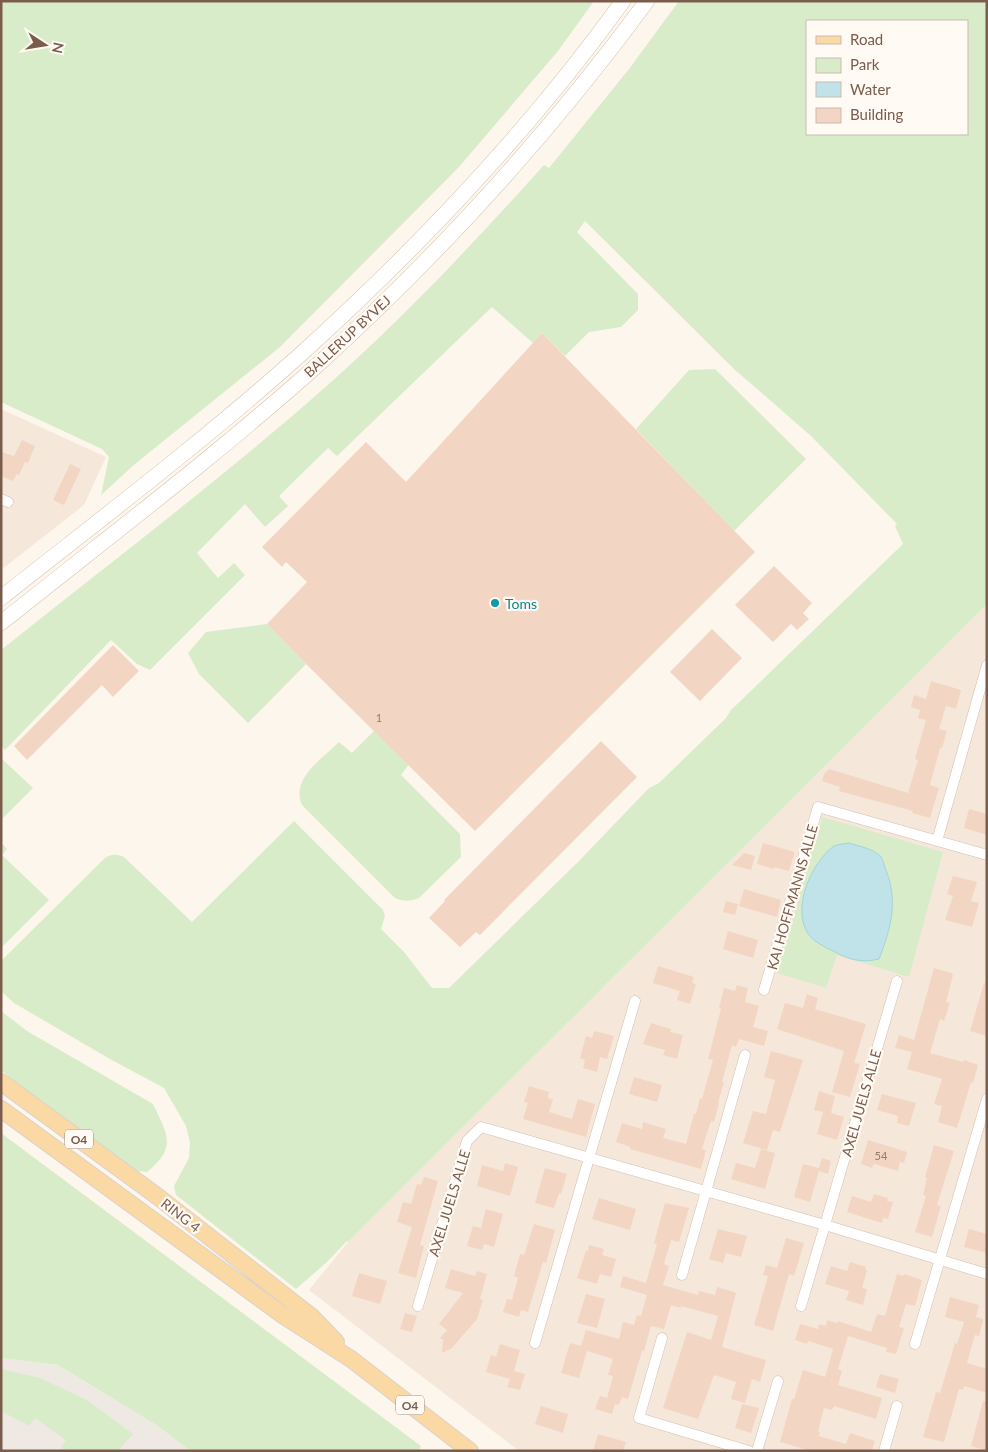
<svg xmlns="http://www.w3.org/2000/svg" width="988" height="1452" font-family="Lato,sans-serif">
  <rect width="100%" height="100%" fill="#fdf6ec"/>
  <path fill="#f5e8da" d="M 1,409 L 106,457 L 84,505 L 1,570 Z
    M 987,604 L 987,1451 L 519,1451 L 309,1290 L 348,1242 Z"/>
  <path fill="#efe9e4" d="M 1,1358 L 58,1365 L 158,1426 L 190,1451 L 1,1451 Z"/>
  <path fill="#d8ecc9" fill-rule="evenodd" d="M 1,1 L 594,1 L 558,51 L 459,167 L 280,347 L 135,464 L 101,495 L 109,457 L 102,449 L 1,402 Z
    M 679,1 L 987,1 L 987,604 L 348,1242 L 347,1241 L 327,1262 L 296,1289 L 176,1195 L 174,1186 L 189,1158 L 190,1142 L 186,1126 L 164,1088 L 110,1059 L 14,1003 L 1,991 L 1,961 L 105,858 C 112,854 116,854 124,857 L 192,922 L 294,821 L 383,910 L 385,916 L 381,929 L 404,952 L 432,988 L 449,988 L 579,861 L 649,788 L 659,783 L 726,718 L 731,710 L 903,544 L 895,526 L 897,524 L 811,436 L 734,369 L 585,221 L 577,232 L 638,294 L 638,310 L 621,327 L 589,332 L 565,356 L 542,333 L 533,343 L 492,307 L 337,456 L 328,448 L 279,496 L 288,506 L 265,527 L 245,504 L 197,553 L 218,578 L 234,563 L 245,575 L 150,670 L 137,664 L 111,640 L 5,750 L 1,746 L 1,650 C 111,562 224,477 330,383 C 406,315 476,241 544,165 L 549,168 L 629,69 ZM 807,21 L 967,21 L 967,134 L 807,134 Z
    M 715,369 L 806,459 L 734,531 L 636,429 L 689,370 Z
    M 267,624 L 306,664 L 248,723 L 199,674 L 188,653 L 206,632 Z
    M 376,729 L 410,763 L 401,775 L 460,834 L 461,857 L 419,898 C 411,901 404,902 395,898 L 302,805 C 290,779 323,758 339,742 L 352,753 Z
    M 1,758 L 33,788 L 1,820 Z
    M 822,817 L 943,852 L 909,977 L 837,955 L 826,988 L 777,973 Z
    M 1,842 L 7,849 L 2,855 L 49,900 L 1,948 Z
    M 1,1011 L 27,1031 L 153,1104 C 168,1135 177,1148 147,1172 L 132,1170 L 41,1103 L 1,1070 Z
    M 1,1133 L 421,1446 L 419,1451 L 190,1451 L 158,1426 L 58,1365 L 1,1358 Z
    M 1,1369 L 40,1378 L 87,1400 L 133,1434 L 118,1451 L 66,1451 L 61,1448 L 66,1440 L 35,1418 L 29,1426 L 1,1411 Z"/>
  <path fill="#bfe3e8" stroke="#a5d3da" d="M 849,843 C 858,846 875,849 881,857 C 883,860 884,864 885,868 C 899,900 891,928 879,959 C 863,963 849,960 835,952 C 825,947 813,942 807,932 C 792,906 812,862 834,846 C 838,844 844,844 849,843 Z"/>
  <path fill="#f3d5c3" d="M 542,333 L 755,552 L 475,831 L 306,664 L 267,624 L 307,582 L 286,562 L 282,567 L 262,547 L 366,442 L 406,482 Z
    M 22,440 L 35,446 L 28,463 L 25,462 L 19,475 L 17,474 L 13,481 L 1,476 L 1,452 L 14,456 Z
    M 70,464 L 81,469 L 64,505 L 53,500 Z
    M 774,566 L 812,603 L 803,613 L 809,619 L 797,630 L 791,624 L 773,642 L 735,605 Z
    M 712,629 L 742,658 L 700,701 L 670,672 Z
    M 113,645 L 139,671 L 113,697 L 102,685 L 27,760 L 14,746 Z
    M 931,681 L 961,690 L 956,709 L 946,706 L 939,729 L 947,731 L 942,748 L 940,748 L 930,785 L 939,788 L 930,818 L 912,813 L 913,811 L 839,791 L 840,787 L 822,781 L 824,774 L 829,769 L 908,793 L 918,760 L 915,759 L 926,720 L 918,718 L 920,710 L 911,707 L 914,695 L 926,699 Z
    M 601,741 L 637,777 L 480,935 L 476,932 L 460,947 L 429,918 L 445,901 L 444,900 Z
    M 969,809 L 987,814 L 987,835 L 964,828 Z
    M 763,843 L 795,852 L 789,871 L 774,867 L 773,869 L 757,864 Z
    M 744,853 L 755,856 L 751,870 L 732,865 Z
    M 953,876 L 977,882 L 971,901 L 979,903 L 972,927 L 945,920 L 953,896 L 947,894 Z
    M 744,889 L 781,900 L 777,917 L 739,906 Z
    M 726,901 L 738,904 L 735,915 L 723,912 Z
    M 728,931 L 758,940 L 753,958 L 723,949 Z
    M 658,966 L 694,977 L 692,983 L 696,984 L 690,1004 L 677,1000 L 680,991 L 653,983 Z
    M 934,968 L 951,973 L 953,975 L 946,1002 L 950,1003 L 944,1021 L 940,1019 L 930,1053 L 963,1062 L 964,1060 L 978,1065 L 973,1083 L 971,1082 L 957,1128 L 938,1122 L 942,1106 L 934,1104 L 942,1079 L 907,1069 L 912,1052 L 895,1048 L 899,1035 L 914,1040 Z
    M 984,983 L 987,984 L 987,1036 L 970,1031 Z
    M 737,985 L 748,988 L 745,1002 L 759,1006 L 753,1027 L 768,1031 L 764,1046 L 739,1039 L 736,1047 L 732,1045 L 722,1082 L 724,1082 L 718,1103 L 719,1103 L 714,1122 L 711,1121 L 702,1149 L 706,1150 L 701,1169 L 630,1149 L 630,1147 L 616,1142 L 622,1123 L 642,1129 L 643,1122 L 666,1129 L 663,1138 L 686,1144 L 694,1114 L 696,1114 L 700,1098 L 702,1099 L 713,1060 L 708,1059 L 721,1009 L 719,1008 L 724,988 L 735,991 Z
    M 807,994 L 818,998 L 815,1009 L 866,1024 L 854,1063 L 860,1064 L 850,1097 L 832,1092 L 844,1051 L 777,1029 L 785,1003 L 803,1008 Z
    M 651,1023 L 671,1029 L 670,1032 L 683,1035 L 677,1059 L 663,1055 L 665,1050 L 643,1044 Z
    M 594,1031 L 614,1036 L 607,1059 L 600,1057 L 597,1072 L 583,1068 L 585,1060 L 580,1058 L 586,1036 L 592,1038 Z
    M 771,1051 L 803,1060 L 780,1132 L 773,1130 L 767,1150 L 743,1143 L 753,1111 L 766,1114 L 775,1080 L 764,1077 Z
    M 634,1077 L 662,1085 L 657,1102 L 629,1094 Z
    M 529,1086 L 549,1092 L 548,1098 L 553,1100 L 549,1112 L 572,1119 L 578,1099 L 595,1104 L 586,1137 L 523,1119 L 528,1103 L 524,1102 Z
    M 819,1091 L 835,1096 L 831,1113 L 844,1117 L 837,1140 L 817,1134 L 823,1112 L 814,1110 Z
    M 882,1094 L 916,1103 L 909,1126 L 897,1123 L 898,1116 L 877,1110 Z
    M 868,1140 L 907,1152 L 904,1163 L 900,1162 L 898,1171 L 874,1164 L 872,1168 L 861,1164 Z
    M 934,1145 L 954,1151 L 937,1205 L 941,1206 L 932,1237 L 915,1232 L 926,1196 L 923,1195 L 927,1178 L 925,1177 Z
    M 761,1149 L 775,1153 L 765,1189 L 731,1179 L 736,1163 L 755,1168 Z
    M 822,1158 L 831,1161 L 828,1174 L 819,1171 L 810,1202 L 794,1197 L 803,1164 L 819,1168 Z
    M 505,1163 L 518,1167 L 510,1196 L 477,1186 L 482,1165 L 503,1171 Z
    M 545,1168 L 567,1174 L 561,1194 L 559,1193 L 554,1208 L 535,1203 Z
    M 424,1177 L 438,1181 L 420,1245 L 424,1246 L 416,1278 L 398,1273 L 412,1227 L 397,1222 L 403,1202 L 411,1204 L 417,1184 L 421,1185 Z
    M 874,1194 L 888,1198 L 887,1201 L 893,1202 L 888,1219 L 883,1218 L 882,1223 L 847,1212 L 852,1196 L 871,1202 Z
    M 599,1198 L 636,1209 L 630,1230 L 592,1219 Z
    M 665,1203 L 689,1208 L 679,1242 L 671,1240 L 664,1264 L 669,1266 L 663,1285 L 698,1295 L 699,1291 L 715,1295 L 717,1287 L 734,1292 L 736,1293 L 722,1347 L 766,1360 L 760,1382 L 752,1379 L 745,1403 L 731,1399 L 736,1382 L 714,1375 L 698,1419 L 663,1408 L 687,1332 L 711,1340 L 718,1316 L 681,1306 L 681,1308 L 671,1305 L 664,1329 L 651,1326 L 644,1351 L 642,1351 L 628,1399 L 622,1397 L 619,1405 L 615,1404 L 612,1414 L 595,1409 L 600,1396 L 607,1398 L 613,1376 L 608,1375 L 613,1359 L 587,1351 L 579,1378 L 561,1373 L 570,1343 L 581,1346 L 586,1330 L 619,1339 L 623,1322 L 634,1325 L 637,1315 L 641,1316 L 647,1295 L 620,1287 L 623,1276 L 646,1283 L 657,1244 L 654,1243 Z
    M 486,1209 L 503,1214 L 494,1247 L 484,1244 L 482,1250 L 467,1246 L 473,1226 L 481,1228 Z
    M 534,1224 L 555,1230 L 546,1263 L 543,1262 L 528,1312 L 521,1310 L 519,1317 L 503,1312 L 507,1299 L 512,1300 L 518,1278 L 514,1276 L 520,1254 L 524,1255 Z
    M 718,1229 L 747,1236 L 741,1257 L 726,1253 L 723,1263 L 709,1259 Z
    M 969,1229 L 987,1234 L 987,1253 L 964,1247 Z
    M 786,1238 L 804,1243 L 794,1276 L 789,1274 L 773,1331 L 754,1325 L 768,1276 L 763,1275 L 766,1265 L 777,1268 Z
    M 589,1245 L 604,1249 L 602,1255 L 616,1259 L 611,1277 L 600,1274 L 597,1284 L 577,1278 L 586,1251 L 588,1251 Z
    M 850,1262 L 866,1267 L 865,1270 L 867,1270 L 862,1288 L 867,1289 L 863,1305 L 846,1300 L 849,1291 L 825,1284 L 831,1266 L 847,1271 Z
    M 451,1269 L 475,1276 L 477,1271 L 487,1274 L 480,1299 L 483,1300 L 477,1319 L 452,1348 L 442,1353 L 443,1340 L 440,1338 L 447,1330 L 439,1324 L 463,1293 L 445,1288 Z
    M 359,1273 L 387,1281 L 380,1304 L 352,1296 Z
    M 897,1274 L 903,1276 L 904,1274 L 922,1280 L 915,1306 L 906,1304 L 899,1327 L 904,1328 L 896,1354 L 886,1352 L 887,1348 L 848,1336 L 838,1369 L 842,1371 L 838,1385 L 882,1398 L 876,1419 L 834,1406 L 832,1410 L 824,1408 L 818,1431 L 820,1432 L 819,1436 L 846,1444 L 850,1433 L 875,1441 L 872,1451 L 811,1451 L 780,1442 L 792,1399 L 794,1399 L 803,1370 L 825,1377 L 833,1349 L 808,1341 L 807,1344 L 795,1340 L 800,1324 L 818,1329 L 819,1324 L 826,1326 L 827,1320 L 837,1323 L 838,1321 L 871,1332 L 877,1314 L 885,1316 Z
    M 586,1294 L 605,1299 L 597,1328 L 577,1323 Z
    M 950,1297 L 979,1305 L 976,1317 L 983,1319 L 983,1321 L 979,1336 L 975,1335 L 967,1363 L 987,1369 L 987,1393 L 964,1386 L 963,1390 L 959,1389 L 944,1442 L 923,1437 L 936,1392 L 940,1393 L 955,1343 L 957,1344 L 964,1322 L 945,1317 Z
    M 405,1313 L 417,1316 L 412,1332 L 400,1329 Z
    M 500,1344 L 520,1350 L 514,1371 L 525,1374 L 520,1390 L 507,1387 L 510,1379 L 486,1372 L 491,1355 L 496,1357 Z
    M 880,1374 L 899,1379 L 895,1393 L 876,1387 Z
    M 983,1401 L 987,1401 L 987,1451 L 971,1446 Z
    M 742,1404 L 759,1408 L 751,1433 L 735,1428 Z
    M 541,1406 L 568,1414 L 563,1433 L 535,1424 Z
    M 598,1434 L 626,1442 L 623,1451 L 593,1451 Z"/>
  <g fill="none" stroke-linecap="round" stroke-linejoin="round">
    <g stroke="#d1beb0" stroke-width="11">
      <path id="street" d="M 1,499 L 8,502
        M 937,841 L 987,665
        M 764,990 L 818,807 L 987,855
        M 682,1275 L 745,1055
        M 418,1306 L 467,1141 L 481,1127 L 825,1225 L 987,1274
        M 801,1306 L 897,981
        M 662,1338 L 639,1418 L 749,1451
        M 535,1343 L 635,1001
        M 915,1344 L 987,1099
        M 757,1451 L 778,1381
        M 884,1451 L 897,1406"/>
    </g>
    <g stroke="#d6c0b0" stroke-width="16">
      <path id="secondary" d="M 1,598 C 102,518 205,440 301,354 C 419,247 530,130 623,1
        M 1,623 C 106,539 213,458 313,369 C 436,258 549,134 647,1"/>
    </g>
    <g stroke="#dad1cd" stroke-width="18">
      <path id="primary" d="M 1,1082 L 157,1196 L 289,1299 L 311,1316 L 336,1342
        M 1,1109 L 284,1316 L 351,1359 L 470,1451"/>
    </g>
    <use href="#street" stroke="#fff" stroke-width="10"/>
    <use href="#secondary" stroke="#fff" stroke-width="15"/>
    <use href="#primary" stroke="#fbd9a5" stroke-width="16"/>
  </g>
  <circle fill="#0f9aa8" stroke="#fffaf3" stroke-width="2" cx="495" cy="603" r="5"/>
  <g text-anchor="middle" dominant-baseline="central" stroke-width="4.5" stroke-linejoin="round" paint-order="stroke">
    <g font-size="11" fill="#987a6a">
      <text x="379" y="717">1</text>
      <text x="881" y="1155">54</text>
    </g>
    <g fill="#fffaf3" stroke="#a28b7f" stroke-width="1">
      <rect x="65" y="1129.5" width="28" height="19" rx="4"/>
      <rect x="396" y="1395.5" width="28" height="19" rx="4"/>
    </g>
    <g font-size="12" font-weight="bold" fill="#7a5c4d">
      <text x="79" y="1139">O4</text>
      <text x="410" y="1405">O4</text>
    </g>
    <g font-size="14" fill="#7a5c4d" stroke="#fffaf3">
      <text transform="translate(347 336) rotate(-43)">BALLERUP BYVEJ</text>
      <text transform="translate(792 897) rotate(-74)">KAI HOFFMANNS ALLE</text>
      <text transform="translate(861 1103) rotate(-74)">AXEL JUELS ALLE</text>
      <text transform="translate(449 1203) rotate(-73)">AXEL JUELS ALLE</text>
      <text transform="translate(181 1215) rotate(38)">RING 4</text>
    </g>
    <g font-size="14" fill="#0d838f" stroke="#fffaf3" text-anchor="start">
      <text x="505" y="603">Toms</text>
    </g>
  </g>
  <rect width="988" height="1452" fill="none" stroke="#7a5c4d" stroke-width="5"/>
  <rect x="806" y="20" width="162" height="115" fill="#fffaf3" stroke="#cabbb1"/>
  <rect x="816" y="36" width="25" height="8" fill="#fbd9a5" stroke="#cabbb1"/>
  <text x="850" y="45" font-size="15" fill="#7a5c4d">Road</text>
  <rect x="816" y="58" width="25" height="15" fill="#d8ecc9" stroke="#cabbb1"/>
  <text x="850" y="70" font-size="15" fill="#7a5c4d">Park</text>
  <rect x="816" y="82" width="25" height="15" fill="#bfe3e8" stroke="#cabbb1"/>
  <text x="850" y="95" font-size="15" fill="#7a5c4d">Water</text>
  <rect x="816" y="108" width="25" height="15" fill="#f3d5c3" stroke="#cabbb1"/>
  <text x="850" y="120" font-size="15" fill="#7a5c4d">Building</text>
  <g transform="translate(45 45) rotate(102)" stroke="#fffaf3" stroke-width="4" paint-order="stroke">
  <path d="M0-4L9 19L0 12L-9 19Z" fill="#7a5c4d"/>
  <text y="-8" font-size="14" font-weight="bold" text-anchor="middle" fill="#7a5c4d">N</text>
  </g>
</svg>
